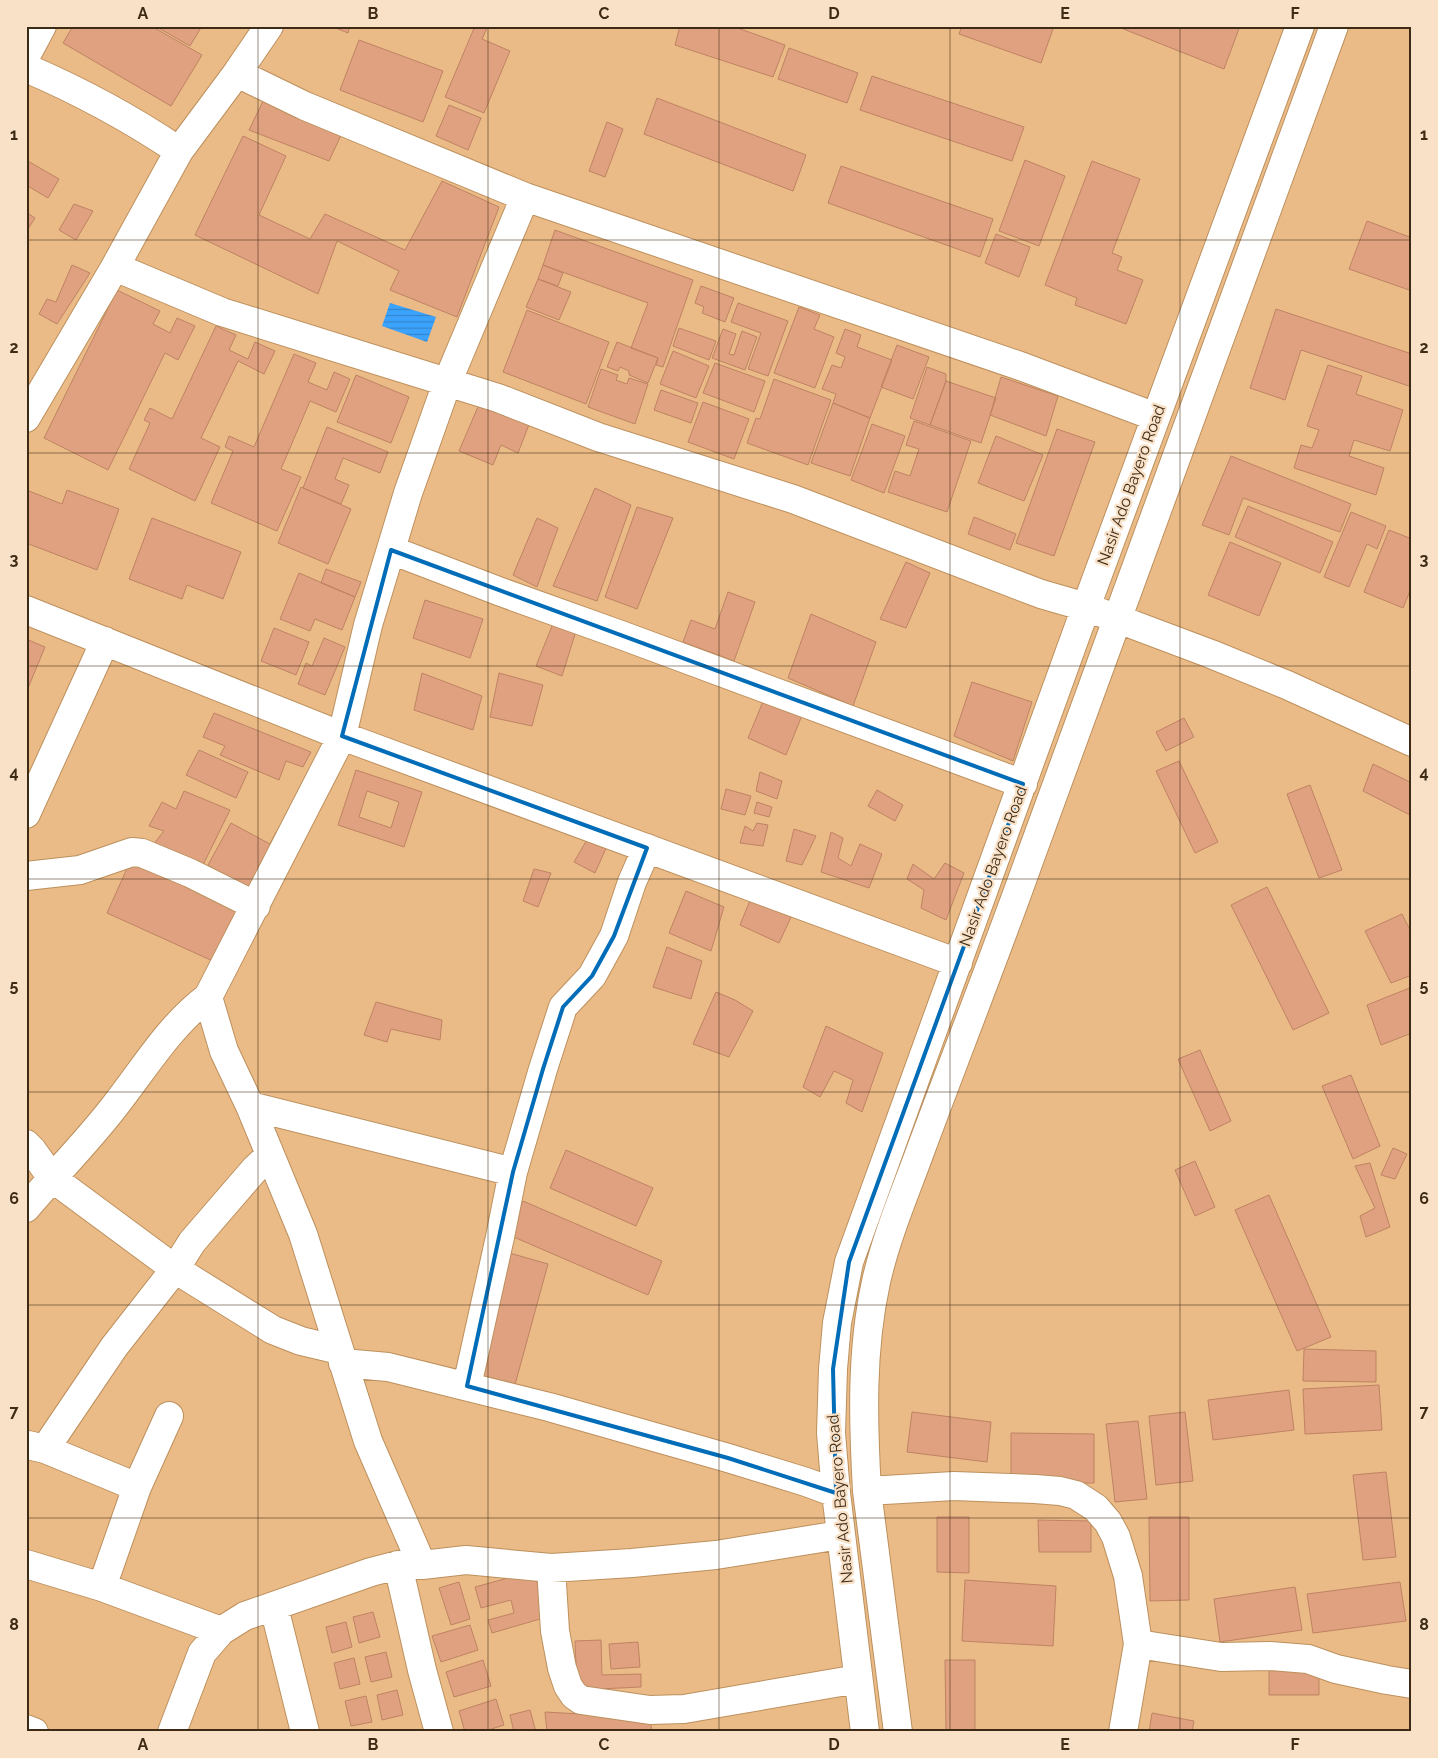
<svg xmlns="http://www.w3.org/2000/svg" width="1438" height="1758" font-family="Raleway,sans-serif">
  <defs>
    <pattern id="water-rules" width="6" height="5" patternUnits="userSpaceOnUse" patternTransform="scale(1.25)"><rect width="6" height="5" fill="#3ba3fe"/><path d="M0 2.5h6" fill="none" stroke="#3385cd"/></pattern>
  </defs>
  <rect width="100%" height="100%" fill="#eabb87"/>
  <path fill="url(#water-rules)" d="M 390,303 L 436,317 L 427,342 L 382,326 Z"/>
  <path fill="#dfa17f" stroke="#bf8363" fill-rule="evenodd" d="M 73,26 L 151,26 L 202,55 L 171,106 L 63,43 Z
    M 155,26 L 202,26 L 190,46 Z
    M 331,26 L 350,26 L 348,33 Z
    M 475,26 L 487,28 L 482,39 L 510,51 L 484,113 L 445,97 Z
    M 680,26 L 732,26 L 785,45 L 773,77 L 675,45 Z
    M 962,26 L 1054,26 L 1041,63 L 959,34 Z
    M 1116,26 L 1240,26 L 1224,69 Z
    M 359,40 L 443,71 L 423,122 L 340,90 Z
    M 789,48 L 858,73 L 847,103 L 778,79 Z
    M 872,76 L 1024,127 L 1012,161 L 860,110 Z
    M 265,97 L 343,131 L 329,161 L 249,130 Z
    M 657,98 L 806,155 L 793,191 L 644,134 Z
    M 449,105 L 481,118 L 468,150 L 436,136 Z
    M 607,122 L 623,129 L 605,177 L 589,171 Z
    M 243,136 L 286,156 L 259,215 L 310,239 L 325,214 L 405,250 L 442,181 L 499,207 L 457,317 L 390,290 L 399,271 L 337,241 L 318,294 L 195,235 Z
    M 26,160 L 59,179 L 48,198 L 26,185 Z
    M 1025,160 L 1065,176 L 1039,246 L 999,231 Z
    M 1092,161 L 1140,179 L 1112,253 L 1122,257 L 1117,270 L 1143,280 L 1126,324 L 1075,305 L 1077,298 L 1045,285 Z
    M 841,166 L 993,219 L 980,257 L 828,203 Z
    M 74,204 L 93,211 L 76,240 L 59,230 Z
    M 26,212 L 35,218 L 26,232 Z
    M 1367,221 L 1412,238 L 1412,291 L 1349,269 Z
    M 555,230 L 693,280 L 663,367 L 656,365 L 658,358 L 631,348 L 648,303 L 543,265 Z
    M 996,234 L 1030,247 L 1019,277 L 985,263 Z
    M 72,265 L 90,273 L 57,324 L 39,314 L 47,299 L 56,302 Z
    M 543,265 L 563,273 L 558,286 L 538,279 Z
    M 538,279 L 571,292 L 559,320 L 526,307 Z
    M 701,286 L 734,298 L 725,322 L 702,313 L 704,307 L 695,303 Z
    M 117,290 L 160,311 L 153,324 L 170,333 L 177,318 L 195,326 L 178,360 L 165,353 L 108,470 L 44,438 Z
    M 738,303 L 788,321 L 768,376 L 748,369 L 761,333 L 731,322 Z
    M 799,307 L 820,315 L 814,329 L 834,337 L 815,388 L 774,373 Z
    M 1276,309 L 1412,354 L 1412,387 L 1301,350 L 1285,400 L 1250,388 Z
    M 527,310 L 609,342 L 586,404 L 503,372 Z
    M 216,326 L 236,335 L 229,350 L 248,359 L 255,342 L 275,351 L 264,374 L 238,361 L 201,438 L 220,447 L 195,501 L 129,469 L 150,423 L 144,420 L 150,408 L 172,419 Z
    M 679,328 L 716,341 L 709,360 L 673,346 Z
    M 723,329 L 736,334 L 729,354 L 734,355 L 742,331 L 757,337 L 745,370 L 712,358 Z
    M 845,329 L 861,335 L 857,347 L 892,360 L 870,418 L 833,403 L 836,394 L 822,389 L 832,365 L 841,368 L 845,357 L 836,353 Z
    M 617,342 L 658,358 L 648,383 L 629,375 L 629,371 L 620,367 L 618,371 L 607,367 Z
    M 897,345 L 929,357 L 913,399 L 881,387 Z
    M 673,351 L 709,366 L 696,398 L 660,384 Z
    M 294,354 L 316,363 L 308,382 L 327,390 L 334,372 L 350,379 L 336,412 L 310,401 L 281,469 L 301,477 L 277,531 L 211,503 L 233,451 L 225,447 L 229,436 L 254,447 Z
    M 715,363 L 765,381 L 754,412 L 703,393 Z
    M 1328,365 L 1362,376 L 1356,394 L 1403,410 L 1390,451 L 1354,440 L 1349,456 L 1384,468 L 1376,495 L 1294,468 L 1301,445 L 1312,448 L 1319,430 L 1307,426 Z
    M 927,367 L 946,374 L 946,381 L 930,425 L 910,418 Z
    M 601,369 L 618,375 L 616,380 L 627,384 L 629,378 L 648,384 L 635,424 L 588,407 Z
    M 356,375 L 409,397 L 391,443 L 337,422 Z
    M 1001,377 L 1058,396 L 1046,436 L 990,415 Z
    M 774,379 L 831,400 L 808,465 L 747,443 L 756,418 L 760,419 Z
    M 946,381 L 996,398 L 981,443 L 930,425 Z
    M 661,390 L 698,403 L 691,423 L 654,410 Z
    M 480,402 L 530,422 L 518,453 L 501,445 L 493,465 L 459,451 Z
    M 703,402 L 749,419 L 734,459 L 688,442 Z
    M 833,403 L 870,418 L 850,476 L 811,463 Z
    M 914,421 L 971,441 L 947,512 L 888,492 L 895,471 L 910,476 L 919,449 L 906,445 Z
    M 872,424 L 905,436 L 884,493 L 851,480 Z
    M 327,427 L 388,452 L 380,473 L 343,458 L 335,479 L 349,485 L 341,504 L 303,488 Z
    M 1057,429 L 1095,442 L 1054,556 L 1016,543 Z
    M 996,436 L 1043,455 L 1024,501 L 978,483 Z
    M 1231,456 L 1351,504 L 1340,532 L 1243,498 L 1229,535 L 1202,525 Z
    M 301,487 L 351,509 L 328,564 L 278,543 Z
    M 595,488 L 631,505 L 597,601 L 553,586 Z
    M 67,490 L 119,509 L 97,570 L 26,543 L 26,498 L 29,491 L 62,504 Z
    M 1248,506 L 1333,542 L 1320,573 L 1235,537 Z
    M 637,507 L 673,518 L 637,609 L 605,597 Z
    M 1351,512 L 1386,526 L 1377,549 L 1367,544 L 1349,587 L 1324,577 Z
    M 974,517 L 1016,534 L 1010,550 L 968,534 Z
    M 152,518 L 241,552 L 223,599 L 187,585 L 182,599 L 129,579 Z
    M 537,518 L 558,528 L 537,587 L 513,575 Z
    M 1389,530 L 1412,539 L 1412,586 L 1403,608 L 1364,592 Z
    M 1230,542 L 1281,563 L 1259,616 L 1208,595 Z
    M 906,562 L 930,573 L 906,628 L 880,619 Z
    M 326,569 L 361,582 L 355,597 L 321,583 Z
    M 299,573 L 355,597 L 342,630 L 315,619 L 310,631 L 280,619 Z
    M 728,592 L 755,602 L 734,661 L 683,642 L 691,620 L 715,629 Z
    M 425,600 L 483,619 L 470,658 L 413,638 Z
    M 811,614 L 876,642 L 853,706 L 788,678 Z
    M 554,621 L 577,628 L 562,676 L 536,666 Z
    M 274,628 L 309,642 L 296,675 L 261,661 Z
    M 324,638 L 345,647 L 325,695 L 298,684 L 306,663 L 312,666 Z
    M 26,639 L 45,647 L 26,693 Z
    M 422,673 L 482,696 L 473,730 L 414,710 Z
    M 499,673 L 543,685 L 532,726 L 490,717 Z
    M 972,682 L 1032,702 L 1013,761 L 954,736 Z
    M 764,699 L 803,713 L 786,755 L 748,738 Z
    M 214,713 L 311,752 L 303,767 L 286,761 L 279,780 L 220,755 L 225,746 L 203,737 Z
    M 1184,718 L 1194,737 L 1166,751 L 1156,732 Z
    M 199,750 L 248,772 L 236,798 L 186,775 Z
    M 1179,761 L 1218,842 L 1195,853 L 1156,771 Z
    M 1373,764 L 1412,783 L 1412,816 L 1363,791 Z
    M 356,770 L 422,792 L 404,847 L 338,825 ZM 367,791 L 399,802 L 391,828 L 359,817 Z
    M 760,772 L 782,781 L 777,799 L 756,791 Z
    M 1310,785 L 1342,870 L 1319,878 L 1287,794 Z
    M 726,789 L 751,796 L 745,815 L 721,809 Z
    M 877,790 L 903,805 L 895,821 L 868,806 Z
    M 184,791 L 230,810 L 201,869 L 152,846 L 164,831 L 149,826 L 162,802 L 176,809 Z
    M 757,802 L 772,807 L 769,817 L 754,813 Z
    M 231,823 L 270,844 L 276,832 L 290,836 L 257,898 L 208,865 Z
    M 757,823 L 768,825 L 763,846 L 740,843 L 745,826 L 753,831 Z
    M 794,829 L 816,836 L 802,865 L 786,861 Z
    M 831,832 L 843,838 L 838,858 L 851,866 L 860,844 L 882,854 L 869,888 L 821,872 Z
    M 588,838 L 607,846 L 595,873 L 574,862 Z
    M 134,853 L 242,902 L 215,962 L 107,913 Z
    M 945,863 L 964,873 L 946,920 L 921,908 L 924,890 L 907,879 L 913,864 L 934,879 Z
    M 534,869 L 551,873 L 538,907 L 523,901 Z
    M 1267,887 L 1329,1013 L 1293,1030 L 1231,905 Z
    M 686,891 L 724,907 L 711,951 L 669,933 Z
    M 751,898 L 792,915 L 779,943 L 740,925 Z
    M 1402,914 L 1412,934 L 1412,975 L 1391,983 L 1365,931 Z
    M 667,947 L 702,961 L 691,999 L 653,987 Z
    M 1412,987 L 1412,1033 L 1381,1045 L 1367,1005 Z
    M 716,992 L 735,1000 L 753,1011 L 729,1057 L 693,1044 Z
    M 376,1002 L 442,1020 L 440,1040 L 391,1029 L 387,1042 L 364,1035 Z
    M 826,1026 L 883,1053 L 862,1112 L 846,1103 L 853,1080 L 834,1071 L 820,1097 L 803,1087 Z
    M 1200,1050 L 1231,1121 L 1210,1131 L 1178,1059 Z
    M 1351,1075 L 1380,1146 L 1353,1159 L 1322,1086 Z
    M 1393,1148 L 1407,1154 L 1395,1179 L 1381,1175 Z
    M 566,1150 L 653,1188 L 636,1226 L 550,1188 Z
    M 1195,1161 L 1215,1207 L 1195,1216 L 1175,1170 Z
    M 1370,1163 L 1390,1227 L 1366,1237 L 1360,1216 L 1375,1208 L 1355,1166 Z
    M 1269,1195 L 1331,1337 L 1297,1351 L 1235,1210 Z
    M 523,1201 L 662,1261 L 648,1295 L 509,1235 Z
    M 506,1252 L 548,1264 L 513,1392 L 472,1381 Z
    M 1304,1349 L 1376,1351 L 1376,1382 L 1303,1381 Z
    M 1379,1385 L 1382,1430 L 1305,1434 L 1303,1389 Z
    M 1289,1390 L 1294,1430 L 1213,1440 L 1208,1400 Z
    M 912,1412 L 991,1422 L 987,1462 L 907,1452 Z
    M 1185,1412 L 1193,1481 L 1156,1485 L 1149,1416 Z
    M 1138,1421 L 1147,1499 L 1115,1502 L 1106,1424 Z
    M 1011,1433 L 1094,1434 L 1094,1483 L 1011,1483 Z
    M 1386,1472 L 1396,1557 L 1363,1560 L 1353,1475 Z
    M 937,1517 L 969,1517 L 969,1573 L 937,1572 Z
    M 1149,1517 L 1189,1517 L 1189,1600 L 1150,1601 Z
    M 1038,1520 L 1091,1521 L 1091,1552 L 1039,1552 Z
    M 534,1571 L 547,1617 L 492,1633 L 488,1620 L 514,1613 L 511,1600 L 481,1608 L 475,1587 Z
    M 965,1580 L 1056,1586 L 1053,1646 L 962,1641 Z
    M 459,1582 L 470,1619 L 451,1625 L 439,1588 Z
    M 1400,1582 L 1406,1621 L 1313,1633 L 1307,1594 Z
    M 1295,1587 L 1302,1630 L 1220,1642 L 1214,1599 Z
    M 373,1612 L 380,1637 L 359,1643 L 353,1617 Z
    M 346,1622 L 352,1647 L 332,1653 L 326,1627 Z
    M 470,1625 L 478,1650 L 441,1662 L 432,1636 Z
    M 601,1640 L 602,1675 L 641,1674 L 641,1687 L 577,1690 L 575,1641 Z
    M 638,1642 L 640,1667 L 611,1669 L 609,1644 Z
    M 386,1652 L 392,1677 L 371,1682 L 365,1657 Z
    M 354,1658 L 360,1684 L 340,1689 L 334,1663 Z
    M 483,1660 L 491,1686 L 454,1697 L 446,1672 Z
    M 945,1660 L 975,1660 L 975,1732 L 946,1732 Z
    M 1269,1670 L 1319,1670 L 1319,1695 L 1269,1695 Z
    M 397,1690 L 403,1715 L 382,1720 L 377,1695 Z
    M 366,1696 L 372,1722 L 351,1726 L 345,1701 Z
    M 496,1699 L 504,1725 L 482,1732 L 465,1732 L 459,1711 Z
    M 530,1710 L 536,1732 L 514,1732 L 510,1715 Z
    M 545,1712 L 650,1718 L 652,1732 L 547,1732 Z
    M 1152,1713 L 1194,1721 L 1192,1732 L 1149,1732 Z"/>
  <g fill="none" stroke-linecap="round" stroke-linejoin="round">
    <g stroke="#bd905d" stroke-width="30">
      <path id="minor" d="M 26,56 L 42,26
        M 26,68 C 80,91 130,118 179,151
        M 237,73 L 305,106 L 525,197 L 1023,367 L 1156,417
        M 115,267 L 222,312 L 498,398 L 598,437 L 793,499 L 1041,594 L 1086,607 L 1211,654 L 1287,685 L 1412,742
        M 26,418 L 115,267 L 179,151 L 237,73 L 269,26
        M 391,550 L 501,592 L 621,635 L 1023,784
        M 26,610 L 342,736 L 958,963
        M 26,814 L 105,641
        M 26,876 L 80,870 L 132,852 L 142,853 L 190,873 L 256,906
        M 208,997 L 224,1051 L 250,1106 L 303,1234 L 368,1441 L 422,1565
        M 250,1106 L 513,1172
        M 26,1144 L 32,1150 L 52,1178 L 175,1269 L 273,1330 L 301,1341 L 339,1350
        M 26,1208 C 55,1174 87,1142 114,1107 C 144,1069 169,1026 208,997 L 342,736 L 368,625 L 408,493 L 447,383 L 525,197
        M 343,1363 L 388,1367 L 549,1407 L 728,1458 L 806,1482 L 836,1493
        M 467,1386 L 500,1237 L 513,1172 L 543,1069 L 563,1007 L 592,976 L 614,936 L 632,882 L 647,848
        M 28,1445 L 45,1449 L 137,1487
        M 45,1449 L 114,1347 L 175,1269 L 192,1242 L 255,1169 L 270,1155
        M 867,1491 L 954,1486 L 1035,1489 L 1060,1491 L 1076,1495 L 1096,1508 L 1108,1522 L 1116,1537 L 1128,1576 L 1138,1644 L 1123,1732
        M 26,1564 L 102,1587 L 221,1631
        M 398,1565 L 422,1670 L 439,1732
        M 551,1568 L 555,1631 L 562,1668 L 568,1686 L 574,1695 L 581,1700 L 650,1710 L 684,1709 L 858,1679
        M 102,1587 L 137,1487 L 169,1416
        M 274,1607 L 305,1732
        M 1138,1644 L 1221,1657 L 1270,1656 L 1308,1659 L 1336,1669 L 1387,1680 L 1412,1684
        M 26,1729 L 34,1732
        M 172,1732 L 202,1653 L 221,1631 L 245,1616 L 371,1572 L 398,1565 L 422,1565 L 466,1560 L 551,1568 L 632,1563 L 716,1555 L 840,1535
        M 865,1732 L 836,1493 L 831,1433 L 833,1369 L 837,1323 L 849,1262 L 1086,607 L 1300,26
        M 898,1732 L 867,1491 C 863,1421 861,1350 876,1282 C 886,1237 905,1193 921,1149 C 957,1052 995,956 1030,858 C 1130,581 1233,304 1334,26"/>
    </g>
    <use href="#minor" stroke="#fff" stroke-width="28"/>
  </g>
  <path fill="none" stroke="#016cb8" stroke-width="4" stroke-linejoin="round" d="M 391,550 L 1023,784 L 849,1262 L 833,1369 L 836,1493 L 728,1458 L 467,1386 L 513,1172 L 543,1069 L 563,1007 L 592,976 L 614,936 L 647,848 L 342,736 Z"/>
  <path fill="none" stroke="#3e2b16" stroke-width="1" stroke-opacity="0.55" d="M 258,26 L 258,1732M 488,26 L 488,1732M 719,26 L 719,1732M 950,26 L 950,1732M 1180,26 L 1180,1732M 26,240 L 1412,240M 26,453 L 1412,453M 26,666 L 1412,666M 26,879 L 1412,879M 26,1092 L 1412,1092M 26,1305 L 1412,1305M 26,1518 L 1412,1518"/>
  <g text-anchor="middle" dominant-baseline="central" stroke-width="4.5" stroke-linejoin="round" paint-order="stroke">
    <g font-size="16" fill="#3e2b16" stroke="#f9e1c7">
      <text transform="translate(1131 485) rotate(-70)">Nasir Ado Bayero Road</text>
      <text transform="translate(993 866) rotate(-70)">Nasir Ado Bayero Road</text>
      <text transform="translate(840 1499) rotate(-95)">Nasir Ado Bayero Road</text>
    </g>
  </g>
  <rect width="1438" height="1758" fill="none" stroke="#f9e1c7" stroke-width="55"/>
  <rect x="28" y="28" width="1382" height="1702" fill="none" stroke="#3e2b16" stroke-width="2"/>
  <g font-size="16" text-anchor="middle" font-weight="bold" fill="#3e2b16">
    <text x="143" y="19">A</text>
    <text x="373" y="19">B</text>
    <text x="604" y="19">C</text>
    <text x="834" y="19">D</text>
    <text x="1065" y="19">E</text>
    <text x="1295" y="19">F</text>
    <text x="14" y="140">1</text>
    <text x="1424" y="140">1</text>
    <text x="14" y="353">2</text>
    <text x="1424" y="353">2</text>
    <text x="14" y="565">3</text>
    <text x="1424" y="565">3</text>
    <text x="14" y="778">4</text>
    <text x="1424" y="778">4</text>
    <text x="14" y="991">5</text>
    <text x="1424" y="991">5</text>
    <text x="14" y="1204">6</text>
    <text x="1424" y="1204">6</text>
    <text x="14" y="1417">7</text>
    <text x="1424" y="1417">7</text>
    <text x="14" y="1630">8</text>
    <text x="1424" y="1630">8</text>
    <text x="143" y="1750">A</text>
    <text x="373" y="1750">B</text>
    <text x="604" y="1750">C</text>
    <text x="834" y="1750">D</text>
    <text x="1065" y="1750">E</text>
    <text x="1295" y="1750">F</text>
  </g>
</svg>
